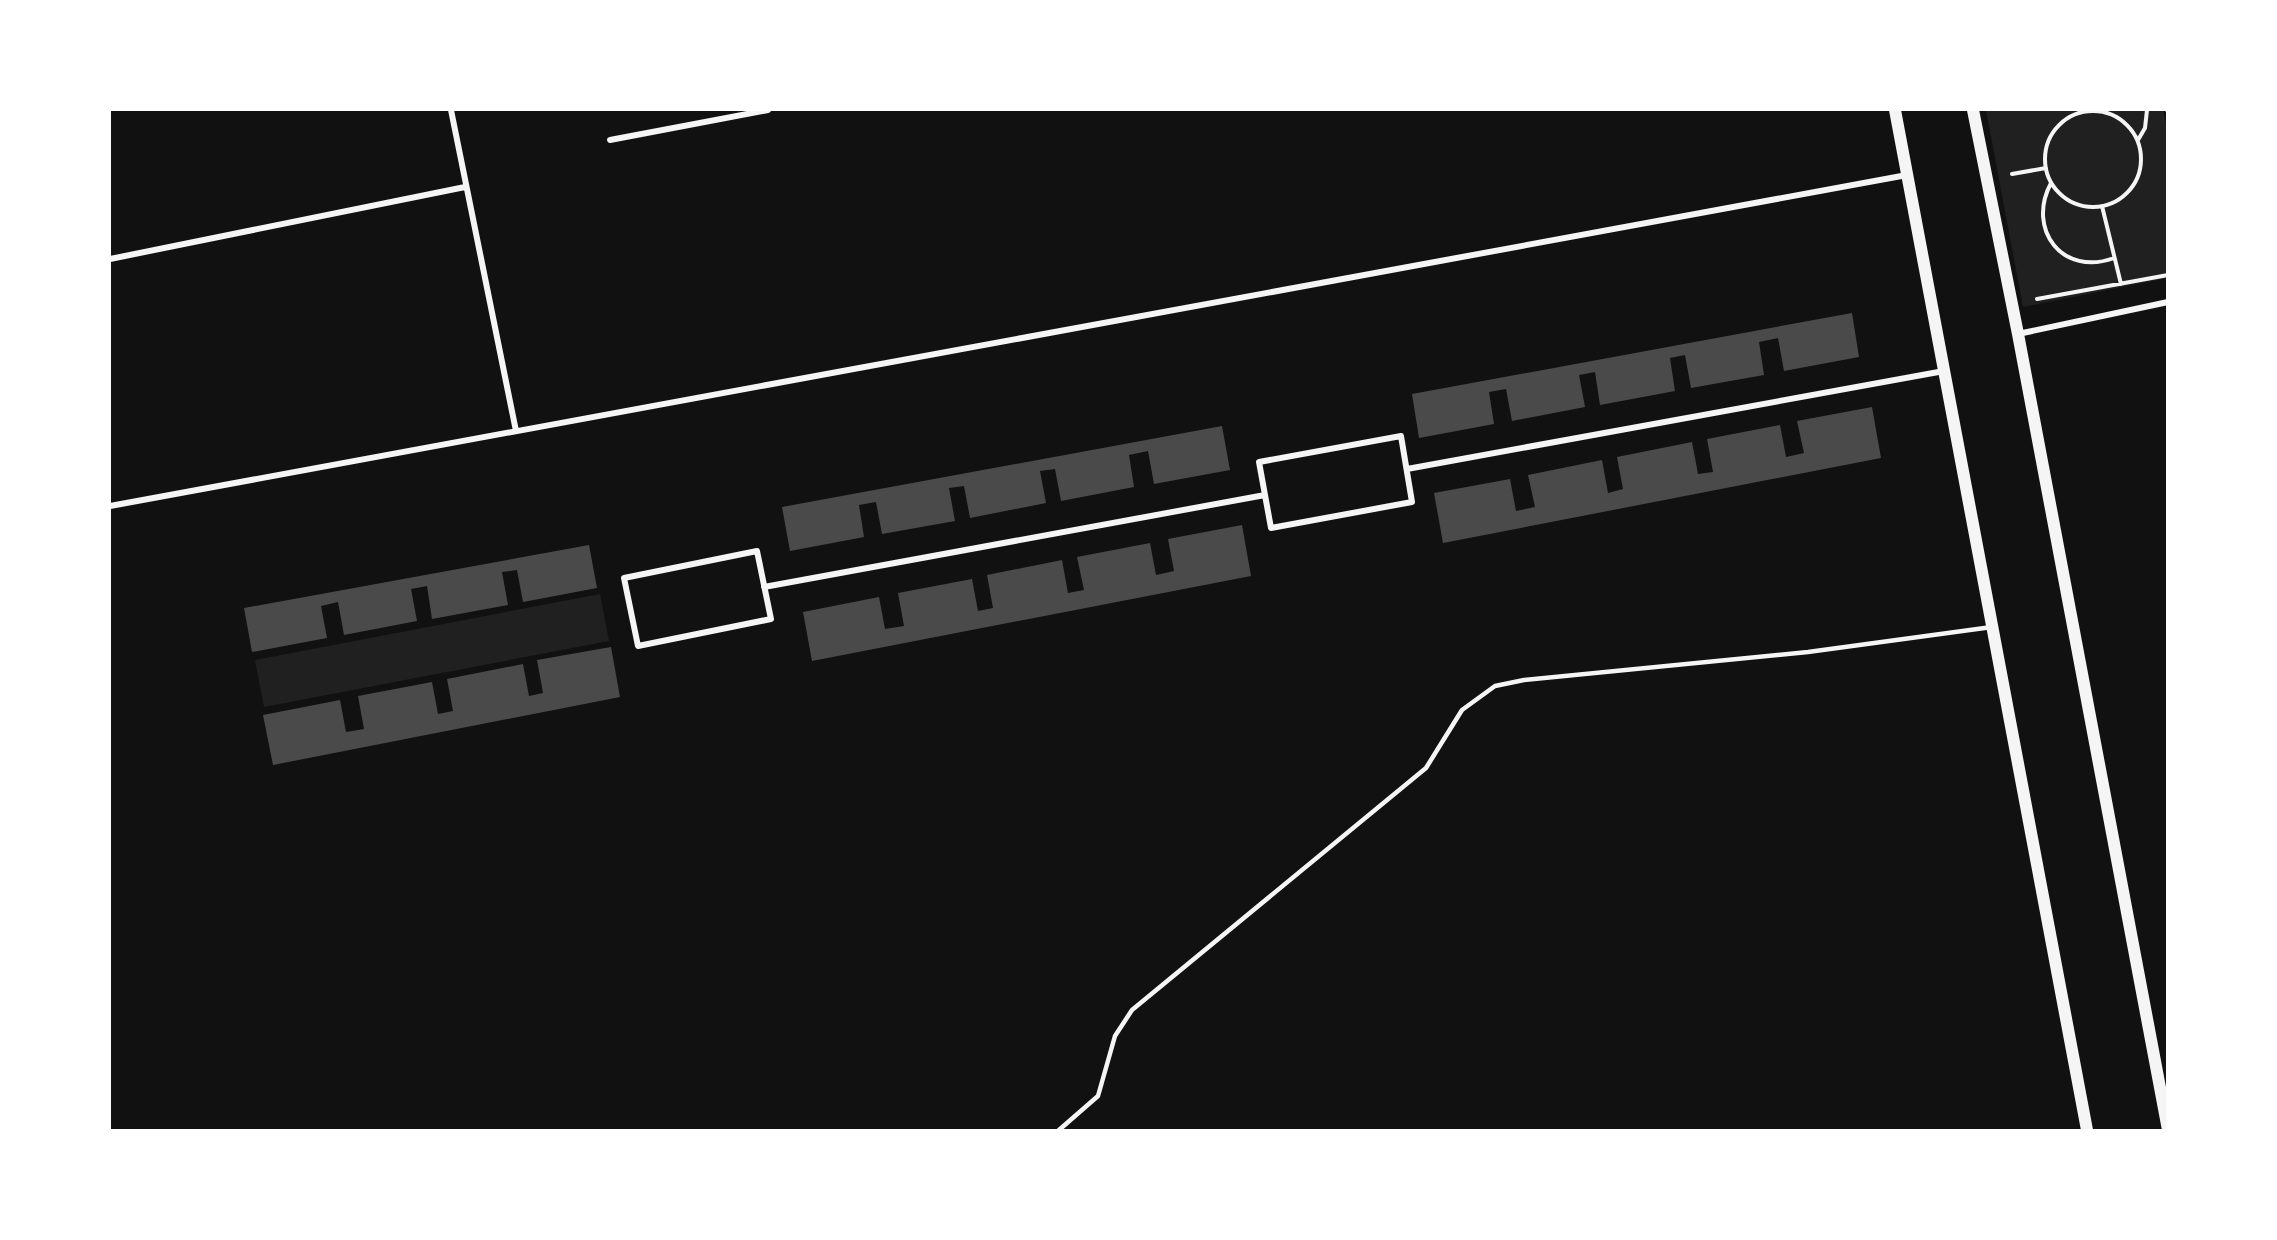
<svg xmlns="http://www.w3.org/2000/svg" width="2277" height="1240" font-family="'Open Sans',sans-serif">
  <rect width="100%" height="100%" fill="#111"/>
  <path fill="#202020" d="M 1986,110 L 2163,110 L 2168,132 L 2167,278 L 2023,307 Z
    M 600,594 L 609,641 L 264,707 L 255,660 Z"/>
  <path fill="#4a4a4a" d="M 1852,313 L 1859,357 L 1784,371 L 1778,338 L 1759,342 L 1764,375 L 1691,388 L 1685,355 L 1670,358 L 1675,391 L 1600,405 L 1595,372 L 1579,375 L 1585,407 L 1512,421 L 1506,389 L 1489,392 L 1494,424 L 1419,438 L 1412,394 Z
    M 1872,407 L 1881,458 L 1443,543 L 1434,493 L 1510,479 L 1516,511 L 1535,507 L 1528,475 L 1602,460 L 1608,493 L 1623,489 L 1617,457 L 1692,442 L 1698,474 L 1713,472 L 1707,439 L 1780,425 L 1786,457 L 1804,453 L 1797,421 Z
    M 1222,426 L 1230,470 L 1154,484 L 1148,451 L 1129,455 L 1134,487 L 1061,501 L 1055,469 L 1040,471 L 1046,503 L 970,518 L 964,486 L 949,488 L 955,521 L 882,534 L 876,502 L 859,505 L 864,537 L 790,551 L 782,507 Z
    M 1242,525 L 1251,576 L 812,661 L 803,612 L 879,597 L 885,629 L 904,626 L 898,593 L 972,579 L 978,611 L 993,608 L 987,575 L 1062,560 L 1068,593 L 1084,590 L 1077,557 L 1150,543 L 1156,575 L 1174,571 L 1168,539 Z
    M 589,545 L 597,588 L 523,602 L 517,570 L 502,572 L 508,605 L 432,619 L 427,586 L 411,589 L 417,621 L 344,635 L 338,602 L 321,606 L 327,638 L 252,652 L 244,608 Z
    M 611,647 L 620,697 L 273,765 L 263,715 L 340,700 L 346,732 L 364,729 L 358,696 L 432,682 L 438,714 L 453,711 L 447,679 L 523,664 L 529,696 L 543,693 L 537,660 Z"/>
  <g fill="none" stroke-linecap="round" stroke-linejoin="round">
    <path stroke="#f5f5f5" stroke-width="4" d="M 2167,110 L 2168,111
      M2045 159a48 48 0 1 1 96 0a48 48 0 1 1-96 0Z
      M 2138,140 L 2145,128 L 2147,110
      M 2012,174 L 2046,168
      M 2051,183 C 2026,230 2063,277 2114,258
      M 2102,206 L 2121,284
      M 2037,299 L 2168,275"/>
    <path stroke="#f5f5f5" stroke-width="4.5" d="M 1059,1130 L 1098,1096 L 1115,1036 L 1132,1010 L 1426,768 L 1462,710 L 1495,686 L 1524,680 L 1808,652 L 1992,627"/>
    <path stroke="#f5f5f5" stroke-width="6" d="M 451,110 L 516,431
      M 610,140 L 768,110
      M 110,259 L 465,187
      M 2018,334 L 2168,302
      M 1401,436 L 1412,502 L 1271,528 L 1259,462 Z
      M 1407,469 L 1944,371
      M 110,506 L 1907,175
      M 757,551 L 771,619 L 638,646 L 624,578 Z
      M 764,587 L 1265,495"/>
    <path stroke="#f5f5f5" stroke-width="12" d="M 1895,110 L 2087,1130
      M 1973,110 L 2018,334 L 2168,1130"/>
  </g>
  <rect width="2277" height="1240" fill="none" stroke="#ffffff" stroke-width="222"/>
</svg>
